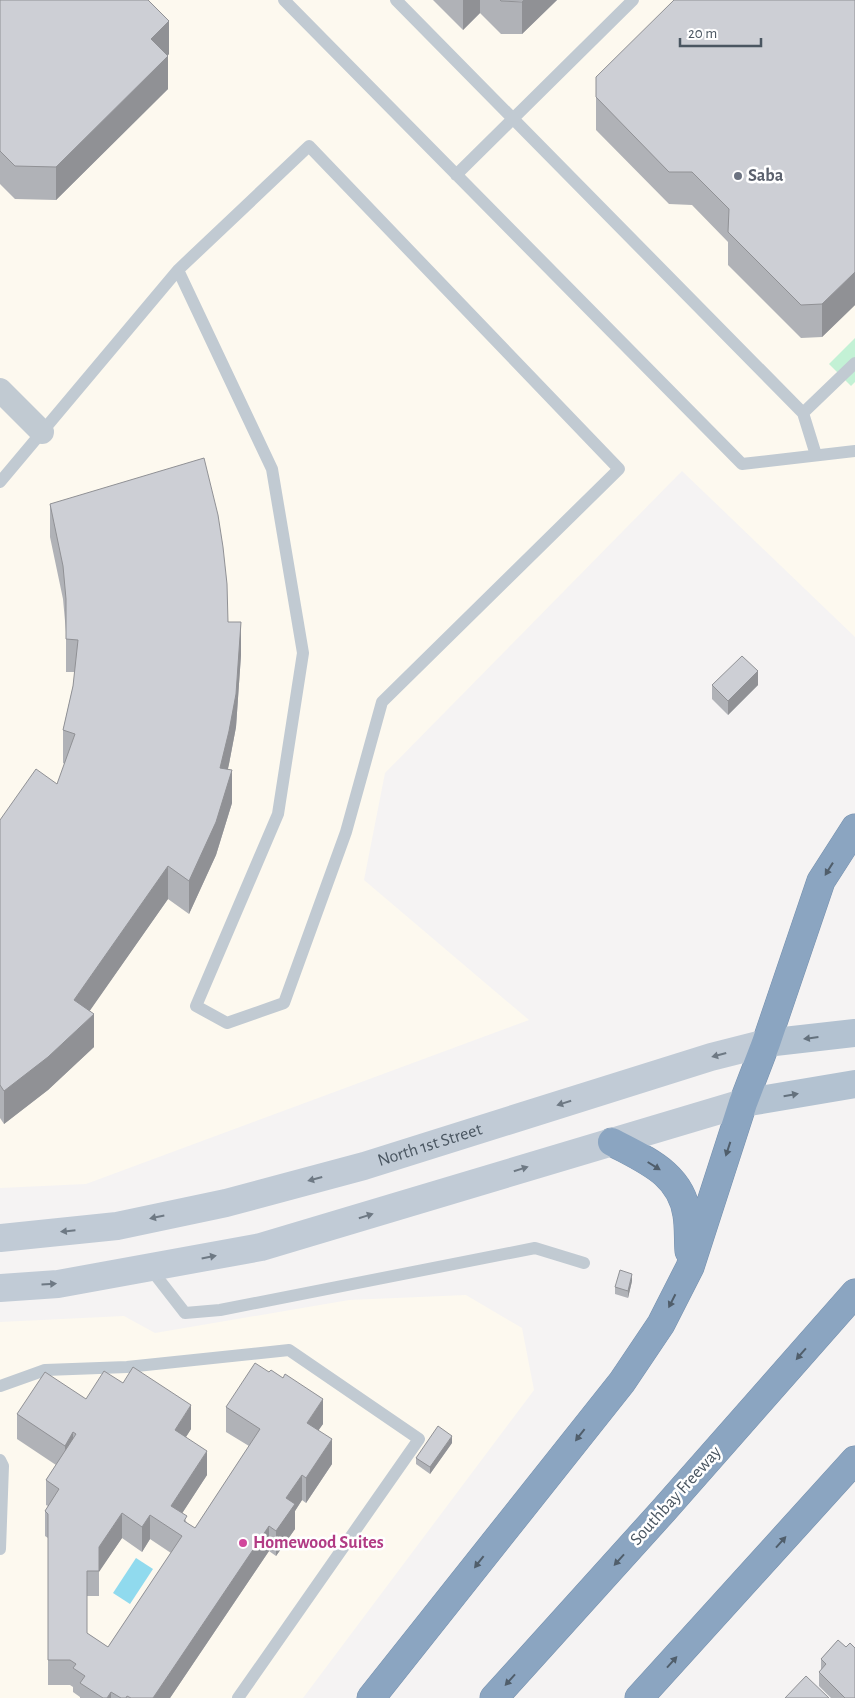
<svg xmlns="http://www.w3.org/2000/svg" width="855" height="1698" font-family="'Alegreya Sans',sans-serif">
  <rect width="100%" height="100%" fill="#f5f3f3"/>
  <path fill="#fdf9ef" d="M 0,0 L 855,0 L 855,637 L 682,471 L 385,773 L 364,880 L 529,1020 L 86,1184 L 0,1188 Z
    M 466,1295 L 522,1328 L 534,1390 L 303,1698 L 0,1698 L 0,1322 L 124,1316 L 155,1333 L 349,1300 Z"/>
  <path fill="#c3f1d5" d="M 855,338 L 855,382 L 851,386 L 829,364 Z"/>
  <path fill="#90daee" d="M 136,1558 L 153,1569 L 130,1604 L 113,1593 Z"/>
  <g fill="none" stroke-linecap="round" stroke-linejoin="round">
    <g stroke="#7690ad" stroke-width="29">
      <path id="motorway" d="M 612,1142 C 645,1160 681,1173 687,1215 C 689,1227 688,1239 689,1251
        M 371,1698 L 622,1382 L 661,1324 L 690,1267 L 743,1103 L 766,1043 L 821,881 L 855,828
        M 494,1698 L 663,1511 L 855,1293
        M 639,1698 L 855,1460"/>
    </g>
    <path stroke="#c1cad2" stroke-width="12" d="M 284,0 L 742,464 L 855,451
      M 396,0 L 803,413 L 816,455
      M 456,175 L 633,0
      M 803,413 L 855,363
      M 0,482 L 178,270 L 309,146 L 619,469 L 382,702 L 346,832 L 284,1003 L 227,1023 L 196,1006 L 278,814 L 303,653 L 272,469 L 178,270
      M 150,1268 L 185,1313 L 220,1310 L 535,1248 L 584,1263
      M 0,1386 L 45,1370 L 127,1367 L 289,1350 L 419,1439 L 238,1698
      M 0,1460 L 3,1466 L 0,1549"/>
    <path stroke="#c1cad2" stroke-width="24" d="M 0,390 L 42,432"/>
    <g stroke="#c1cbd6" stroke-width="28">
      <path id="s1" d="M 0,1238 L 117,1226 L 226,1203 L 364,1166 L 711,1057 L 766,1043"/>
      <path d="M 0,1288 L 58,1284 L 261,1247 L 743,1103"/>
    </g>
    <path stroke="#b3c2d1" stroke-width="28" d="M 766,1043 L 855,1033
      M 743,1103 L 855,1084"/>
    <use href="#motorway" stroke="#8ba5c1" stroke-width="28"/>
  </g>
  <path fill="#b0b2b7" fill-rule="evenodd" d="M 0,0 L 169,54 L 167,56 L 168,89 L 56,200 L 15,199 L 0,184 Z
    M 433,0 L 557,0 L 522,34 L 501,34 L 480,13 L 463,30 Z
    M 855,0 L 855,305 L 822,337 L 801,338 L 728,265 L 728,242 L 692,205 L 669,204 L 596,130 L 596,97 Z
    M 50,504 L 228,622 L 241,655 L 236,727 L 228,769 L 232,803 L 216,855 L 189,914 L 168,899 L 89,1011 L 94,1047 L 48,1090 L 4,1124 L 0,1118 L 0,820 L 57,784 L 65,764 L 63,763 L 63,730 L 73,686 L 75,672 L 66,672 L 66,632 L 63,599 L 50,537 Z
    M 712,685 L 758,685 L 728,715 L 712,699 Z
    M 632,1281 L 628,1298 L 615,1294 L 615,1287 Z
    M 123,1383 L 191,1429 L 186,1437 L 207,1475 L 182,1513 L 187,1523 L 195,1528 L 249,1446 L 226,1432 L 226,1407 L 323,1424 L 318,1430 L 332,1464 L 306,1503 L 302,1500 L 295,1511 L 295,1529 L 276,1556 L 269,1551 L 170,1698 L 80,1698 L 80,1697 L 73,1692 L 73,1687 L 70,1685 L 48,1685 L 48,1538 L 45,1536 L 45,1511 L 48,1506 L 46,1505 L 46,1480 L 56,1465 L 17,1439 L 17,1414 L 86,1399 ZM 122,1538 L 142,1552 L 150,1539 L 171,1553 L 108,1647 L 87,1633 L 87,1596 L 99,1596 L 99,1571 Z
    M 452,1443 L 430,1474 L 416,1464 L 416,1458 Z
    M 838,1640 L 855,1698 L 831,1698 L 819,1686 L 819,1672 L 821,1670 L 821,1659 Z"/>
  <path fill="#909195" d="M 463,0 L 480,0 L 480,13 L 463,30 Z
    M 524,0 L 557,0 L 522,34 L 522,2 Z
    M 169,21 L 169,54 L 151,72 L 151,39 Z
    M 168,56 L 168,89 L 56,200 L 56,167 Z
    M 855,272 L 855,305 L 822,337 L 822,304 Z
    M 241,622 L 241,655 L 236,727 L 229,764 L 220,800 L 220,768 Z
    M 758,671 L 758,685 L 728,715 L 728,701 Z
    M 232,770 L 232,803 L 216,855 L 189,914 L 189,881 Z
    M 168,866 L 168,899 L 75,1032 L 94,1014 L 94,1047 L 48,1090 L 4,1124 L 4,1091 L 74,1000 Z
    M 632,1274 L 632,1281 L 628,1298 L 628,1291 Z
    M 323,1399 L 323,1424 L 307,1447 L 307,1423 Z
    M 191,1405 L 191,1429 L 175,1454 L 175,1430 Z
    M 73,1432 L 73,1457 L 65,1471 L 65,1446 Z
    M 452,1436 L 452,1443 L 430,1474 L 430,1467 Z
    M 332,1439 L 332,1464 L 306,1503 L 306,1478 Z
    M 207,1451 L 207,1475 L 172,1529 L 171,1506 Z
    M 302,1475 L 302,1500 L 295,1511 L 295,1529 L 276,1556 L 276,1531 L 286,1498 Z
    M 122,1513 L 122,1538 L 99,1572 L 99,1547 Z
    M 150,1515 L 150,1539 L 142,1552 L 142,1527 Z
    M 269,1526 L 269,1551 L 170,1698 L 153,1698 Z
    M 111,1692 L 111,1698 L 107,1698 Z"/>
  <path fill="#cdcfd5" stroke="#909195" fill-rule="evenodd" d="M 0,0 L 148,0 L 169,21 L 151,39 L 168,56 L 56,167 L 15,166 L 0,151 Z
    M 500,0 L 524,0 L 522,2 L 501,1 Z
    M 674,0 L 855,0 L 855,272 L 822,304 L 801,305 L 728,232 L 729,209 L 692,172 L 669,172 L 596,97 L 596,77 Z
    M 204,458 L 218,515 L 223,547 L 227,584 L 228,622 L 241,622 L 236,694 L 229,731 L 220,768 L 232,770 L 216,822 L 189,881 L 168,866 L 74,1000 L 94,1014 L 48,1057 L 4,1091 L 0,1085 L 0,820 L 36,769 L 57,784 L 75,734 L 63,730 L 73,686 L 78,640 L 66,639 L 66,599 L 63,566 L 50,504 Z
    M 742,656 L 758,671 L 728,701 L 712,685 Z
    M 620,1270 L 632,1274 L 628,1291 L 615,1287 Z
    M 255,1363 L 269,1372 L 271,1370 L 283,1378 L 285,1374 L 323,1399 L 307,1423 L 332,1439 L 306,1478 L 302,1475 L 286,1498 L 295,1504 L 276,1531 L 269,1526 L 153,1698 L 131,1698 L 127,1696 L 126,1698 L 121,1698 L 111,1692 L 107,1698 L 103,1698 L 80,1683 L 85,1676 L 73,1668 L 76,1664 L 70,1660 L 48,1660 L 48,1514 L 45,1511 L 59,1489 L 46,1480 L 76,1434 L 73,1432 L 65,1446 L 17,1414 L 45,1372 L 86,1399 L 104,1371 L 123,1383 L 133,1367 L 191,1405 L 175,1430 L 207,1451 L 171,1506 L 187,1516 L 184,1521 L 195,1528 L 260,1429 L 226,1407 ZM 122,1513 L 142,1527 L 150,1515 L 182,1536 L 108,1647 L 87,1633 L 87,1571 L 99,1571 L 99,1547 Z
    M 438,1426 L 452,1436 L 430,1467 L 416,1458 Z
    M 838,1640 L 846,1647 L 850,1643 L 855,1648 L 855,1698 L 845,1698 L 819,1672 L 826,1664 L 821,1659 Z
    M 806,1676 L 829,1698 L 785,1698 Z"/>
  <defs><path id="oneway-solid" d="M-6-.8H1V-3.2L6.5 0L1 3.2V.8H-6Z" transform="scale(1.25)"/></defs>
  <g fill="#505e6b">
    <use href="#oneway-solid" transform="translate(829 869) rotate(122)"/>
    <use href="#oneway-solid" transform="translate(728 1149) rotate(108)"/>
    <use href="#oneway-solid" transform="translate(654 1166) rotate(32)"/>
    <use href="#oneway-solid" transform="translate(672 1301) rotate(117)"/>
    <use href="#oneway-solid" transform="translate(801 1354) rotate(131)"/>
    <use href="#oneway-solid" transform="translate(580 1435) rotate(128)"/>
    <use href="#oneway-solid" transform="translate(781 1542) rotate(-48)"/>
    <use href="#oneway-solid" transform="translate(619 1560) rotate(132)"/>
    <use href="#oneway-solid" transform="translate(479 1562) rotate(128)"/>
    <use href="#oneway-solid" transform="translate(672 1662) rotate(-48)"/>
    <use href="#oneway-solid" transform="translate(510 1680) rotate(132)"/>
  </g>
  <g fill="#64717d">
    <use href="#oneway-solid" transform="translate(811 1038) rotate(173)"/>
    <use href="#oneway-solid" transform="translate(791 1095) rotate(-10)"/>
  </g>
  <g fill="#6e7984">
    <use href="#oneway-solid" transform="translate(719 1055) rotate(165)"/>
    <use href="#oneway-solid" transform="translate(564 1103) rotate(163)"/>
    <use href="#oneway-solid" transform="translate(521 1169) rotate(-17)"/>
    <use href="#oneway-solid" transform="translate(315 1179) rotate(165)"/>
    <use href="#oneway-solid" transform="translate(366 1216) rotate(-17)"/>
    <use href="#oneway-solid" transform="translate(157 1217) rotate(168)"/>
    <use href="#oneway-solid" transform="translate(68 1231) rotate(174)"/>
    <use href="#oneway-solid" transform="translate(209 1257) rotate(-11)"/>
    <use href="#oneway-solid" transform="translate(49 1284) rotate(-4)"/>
  </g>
  <circle fill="#6b7280" stroke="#fff" stroke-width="2" cx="738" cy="176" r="5"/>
  <circle fill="#d1479c" stroke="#fff" stroke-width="2" cx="243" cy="1543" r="5"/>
  <g text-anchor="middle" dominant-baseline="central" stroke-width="5" stroke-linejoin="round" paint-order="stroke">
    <g font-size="18" font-weight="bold" fill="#5b616d" stroke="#fff" text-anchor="start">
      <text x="748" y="176">Saba</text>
    </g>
    <g font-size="18" fill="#4a5661" stroke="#fff">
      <text stroke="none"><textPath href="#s1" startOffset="441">North 1st Street</textPath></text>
      <text transform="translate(676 1496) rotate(-48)">Southbay Freeway</text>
    </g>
    <g font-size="18" font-weight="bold" fill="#b23c85" stroke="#fff" text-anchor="start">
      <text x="253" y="1543">Homewood Suites</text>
    </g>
  </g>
  <path d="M680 38v8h81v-8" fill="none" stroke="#4a5661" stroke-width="2.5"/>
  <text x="688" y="38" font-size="15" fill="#4a5661" stroke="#ffffff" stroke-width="4" paint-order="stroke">20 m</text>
</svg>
